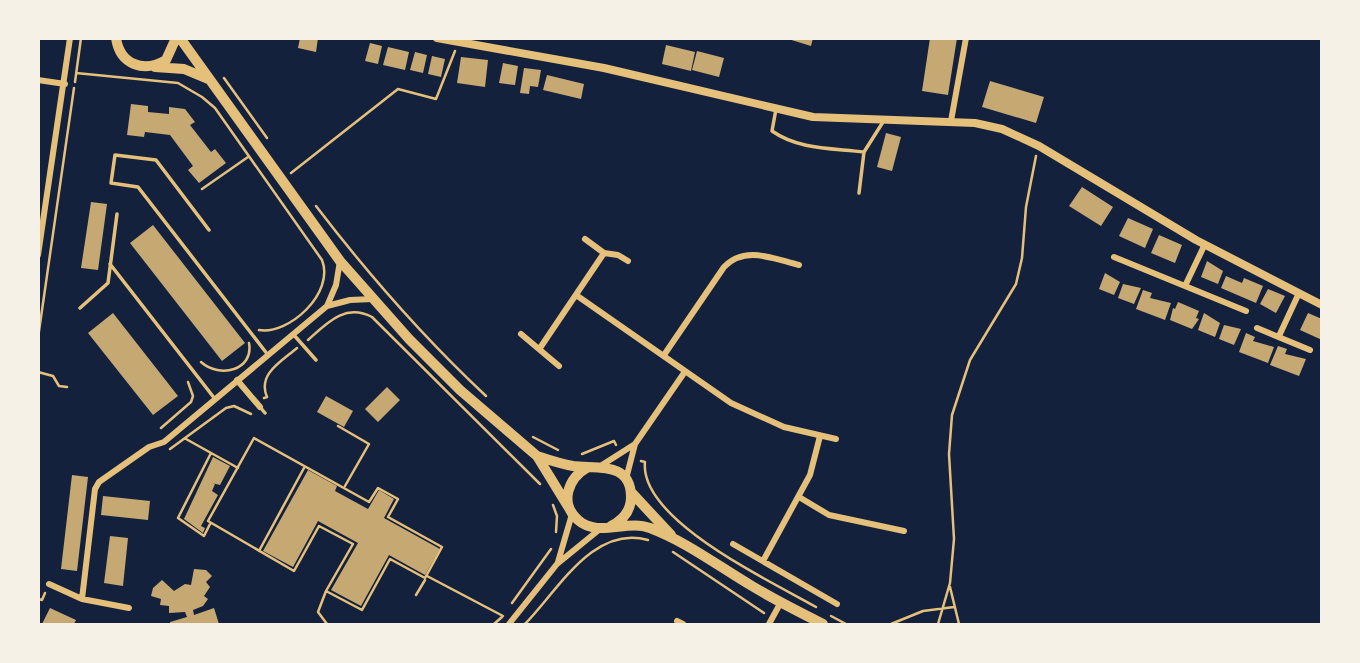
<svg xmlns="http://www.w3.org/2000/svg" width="1360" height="663" font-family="'Roboto Serif',serif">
  <rect width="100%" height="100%" fill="#14213d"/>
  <path fill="#c6a872" d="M 300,38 L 318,38 L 316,52 L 298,48 Z
    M 785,38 L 813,38 L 811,46 Z
    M 930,38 L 957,38 L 948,95 L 922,91 Z
    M 370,43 L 382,46 L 378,64 L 365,61 Z
    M 666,45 L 695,52 L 691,71 L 662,64 Z
    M 388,47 L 409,52 L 405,70 L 383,65 Z
    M 697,51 L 724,58 L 719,77 L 692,70 Z
    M 415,52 L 427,55 L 423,73 L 410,70 Z
    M 432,56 L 445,59 L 441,77 L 428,74 Z
    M 461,57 L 488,60 L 485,87 L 457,83 Z
    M 503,63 L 518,66 L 515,85 L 499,83 Z
    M 524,68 L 541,70 L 538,87 L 530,86 L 529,94 L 520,93 Z
    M 547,75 L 584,84 L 581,99 L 543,90 Z
    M 990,81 L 1044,97 L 1036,123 L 982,107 Z
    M 131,104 L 148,106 L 148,112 L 169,114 L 169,107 L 185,109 L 195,122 L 190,125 L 211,152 L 215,149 L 226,163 L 199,183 L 188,170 L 193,166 L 170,135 L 145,132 L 144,137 L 127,135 Z
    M 886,133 L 901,137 L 892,171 L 877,167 Z
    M 1082,187 L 1113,207 L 1101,226 L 1069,206 Z
    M 91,202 L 107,204 L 98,270 L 81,268 Z
    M 1128,218 L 1153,229 L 1145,248 L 1119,236 Z
    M 153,225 L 245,343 L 222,361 L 130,243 Z
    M 1159,235 L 1182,245 L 1175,263 L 1151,253 Z
    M 1207,261 L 1223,271 L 1218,284 L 1201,277 Z
    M 1105,273 L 1120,282 L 1114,295 L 1099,289 Z
    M 1226,276 L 1242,283 L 1244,278 L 1263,286 L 1256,303 L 1221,288 Z
    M 1123,284 L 1141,288 L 1134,304 L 1118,298 Z
    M 1268,289 L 1285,296 L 1276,313 L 1260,304 Z
    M 1143,290 L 1152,293 L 1150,298 L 1171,303 L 1165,320 L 1136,309 Z
    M 1178,302 L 1199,311 L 1196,318 L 1199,319 L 1192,329 L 1170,320 L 1173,308 L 1175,309 Z
    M 113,313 L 178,396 L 153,415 L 88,333 Z
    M 1204,313 L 1220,323 L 1215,337 L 1198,330 Z
    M 1308,313 L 1322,319 L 1322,340 L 1300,330 Z
    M 1224,325 L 1241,329 L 1234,345 L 1219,339 Z
    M 1246,333 L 1255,337 L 1253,341 L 1274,347 L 1268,363 L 1239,352 Z
    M 1278,346 L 1287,349 L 1285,354 L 1306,359 L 1299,376 L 1270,365 Z
    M 387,387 L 400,400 L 378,422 L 365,409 Z
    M 326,396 L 353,411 L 344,427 L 317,412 Z
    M 213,457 L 230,466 L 220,485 L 212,483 L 215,484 L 212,491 L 218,495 L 201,526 L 205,528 L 203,533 L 184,519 Z
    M 308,470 L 337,486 L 335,491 L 368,509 L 379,490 L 394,499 L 384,518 L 440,549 L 425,575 L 389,555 L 361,606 L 331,590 L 358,543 L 318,521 L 293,567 L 263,551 Z
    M 72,475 L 88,477 L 77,571 L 61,569 Z
    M 103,496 L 150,501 L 148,520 L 101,515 Z
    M 110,536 L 128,538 L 123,586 L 104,583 Z
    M 194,569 L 206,570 L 212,576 L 206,582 L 210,587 L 204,596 L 208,599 L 203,606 L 193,610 L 194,615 L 214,608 L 219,624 L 170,624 L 170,622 L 187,617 L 185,612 L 169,613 L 169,606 L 160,605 L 161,599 L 151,596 L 153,588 L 162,580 L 174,591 L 185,584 L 191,585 Z
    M 50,608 L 76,620 L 74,624 L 42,624 Z"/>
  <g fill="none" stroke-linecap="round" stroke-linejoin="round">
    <path stroke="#e5c07b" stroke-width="2.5" d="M 76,73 L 178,83 L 202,97 L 215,108 L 322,260 C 335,293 289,335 259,330
      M 224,78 L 267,138
      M 75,82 L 81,38
      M 291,173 L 398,89 L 436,99 L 455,51
      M 202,189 L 248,157
      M 316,206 C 368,274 423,337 486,396
      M 38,338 L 74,88
      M 308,340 C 327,323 345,303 372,317 L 540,484
      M 201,362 C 220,379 254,370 249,343
      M 38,372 L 53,376 L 59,386 L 67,387
      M 264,398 L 267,397 C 257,374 282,361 297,348
      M 338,426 L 369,444 L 345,486
      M 161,428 L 191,402 L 193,396 L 188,382
      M 533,437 L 558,450
      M 254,438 L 369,502 L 378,488 L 398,499 L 388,517 L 442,547 L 425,578 L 390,559 L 362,610 L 326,591 L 353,544 L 319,526 L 294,571 L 208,521 Z
      M 186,439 L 238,468
      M 170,449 L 226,408 L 234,406 L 251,414
      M 582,454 L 614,441 L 616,445
      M 641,461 L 645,462 C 639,520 771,581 816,607
      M 553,505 L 557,516 L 556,532
      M 210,524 L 204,536 L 178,518 L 211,453
      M 259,551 L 304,468
      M 673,552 L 764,613
      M 427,576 L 503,616
      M 950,587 L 959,624
      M 326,591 L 318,612 L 327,624
      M 416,595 L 425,580
      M 38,599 L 42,600 L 45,593
      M 512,603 L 551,549
      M 831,616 L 846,624
      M 494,624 L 502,617
      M 525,624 C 557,592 593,524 648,540
      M 891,624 L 923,611 L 954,607
      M 938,624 L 950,583 L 954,539 L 949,454 L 952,415 L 970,360 L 1016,284 L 1022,258 L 1026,207 L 1036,156"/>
    <path stroke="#e5c07b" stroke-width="3.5" d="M 776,109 L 772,131 C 799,150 833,148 864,152 L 859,193
      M 864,152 L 883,122
      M 209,230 L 156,160 L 115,155 L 111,183 L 138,187 L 268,355
      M 110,264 L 215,399
      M 80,308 L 108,283 L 117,214
      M 293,334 L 316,360
      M 260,407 L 265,413"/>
    <path stroke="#e5c07b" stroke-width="6" d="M 38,80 L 65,84
      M 951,121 L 966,38
      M 585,239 L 604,253 L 618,255 L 628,261
      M 38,255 L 70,38
      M 1114,257 L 1246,311
      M 1185,286 L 1205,244
      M 576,295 L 731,403 L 784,427 L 836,439
      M 327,306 L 336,285 L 340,261
      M 1257,328 L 1310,350
      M 521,334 L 559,366
      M 1279,336 L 1299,293
      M 540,348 L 604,253
      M 664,355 L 724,267 C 745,245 774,259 799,265
      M 237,380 L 260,407
      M 602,465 L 635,444 L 684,373
      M 626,479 L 635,444
      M 799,497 L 829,515 L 904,531
      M 733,544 L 837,604
      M 763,561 L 810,475 L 820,436
      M 558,562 L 572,514
      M 49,584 L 82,599 L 129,608
      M 82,599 L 95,489 L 99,482 L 149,447 L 164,442 L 327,306 L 350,300 L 373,299
      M 677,621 L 683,624
      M 509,624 L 557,564 L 600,529
      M 769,624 L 781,602"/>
    <path stroke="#e5c07b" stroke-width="8" d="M 437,38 L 604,68 L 813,117 L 975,123 L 1002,129 L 1039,146 L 1196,240 L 1322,305"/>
    <path stroke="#e5c07b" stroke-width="10" d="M 116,38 C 120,65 144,73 166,60 L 176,38
      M 180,38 L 340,261 L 409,339 L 460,390 L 537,456 L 569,508
      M 155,67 L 184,69 L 208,79
      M 537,456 C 549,460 561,464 573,466 C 597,469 631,461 631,497 C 631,511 623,520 611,526
      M 588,467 C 568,478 559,503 578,520 C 598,538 627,519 650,528 C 687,542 718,566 752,586 C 775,600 799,612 823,624
      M 631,492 L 671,535"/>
  </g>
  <rect width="1360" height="663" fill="none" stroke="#f6f1e7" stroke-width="80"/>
</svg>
